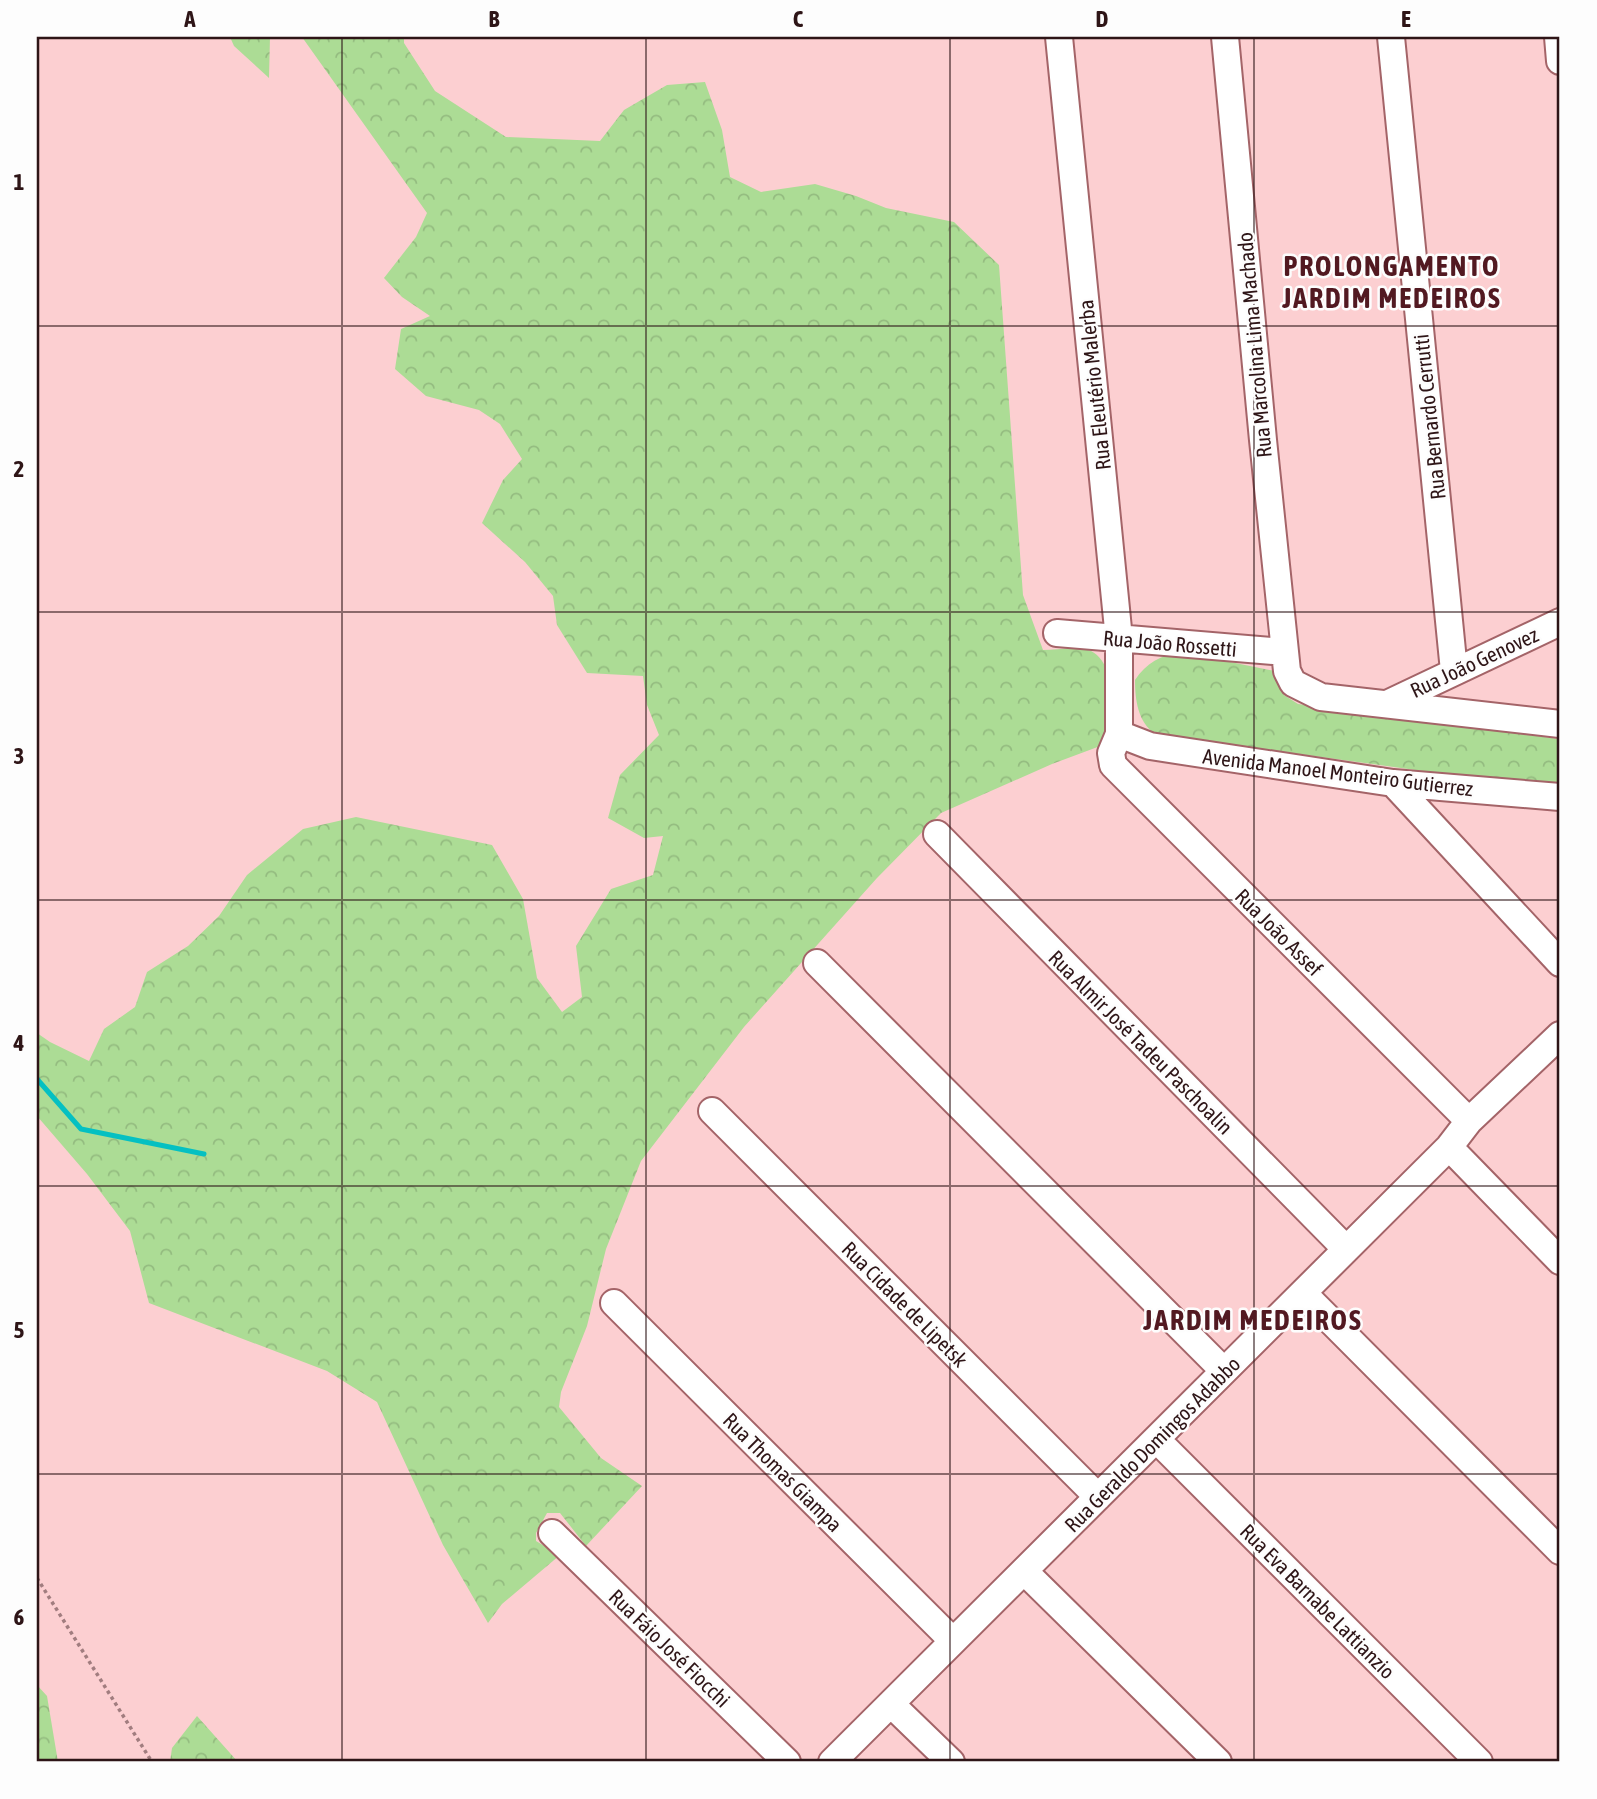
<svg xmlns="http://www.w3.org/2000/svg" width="1597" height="1799" font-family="'Asap Condensed',sans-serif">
  <defs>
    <pattern id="forest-crowns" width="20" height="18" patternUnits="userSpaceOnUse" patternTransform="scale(1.75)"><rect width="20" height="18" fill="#acdc95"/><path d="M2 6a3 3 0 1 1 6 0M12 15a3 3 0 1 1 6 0" fill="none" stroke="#94bc80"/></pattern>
  </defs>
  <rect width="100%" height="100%" fill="#fccfd1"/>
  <path fill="url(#forest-crowns)" d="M 230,37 L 270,37 L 269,78 L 234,46 Z
    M 302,37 L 404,37 L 404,43 L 435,91 L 506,137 L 600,141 L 624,110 L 667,85 L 705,82 L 722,130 L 730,177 L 761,192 L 815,184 L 856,196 L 886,208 L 954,222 L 999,265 L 1023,595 L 1043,650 C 1057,650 1074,646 1088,650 C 1107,655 1115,689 1113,707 C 1112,719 1107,732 1103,745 L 1052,764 L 941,813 L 877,878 L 744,1027 L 641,1161 L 606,1249 L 587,1326 L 561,1392 L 559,1407 L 601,1458 L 642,1486 L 586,1546 L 560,1513 L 547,1513 L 536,1533 L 536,1541 L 560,1555 L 502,1604 L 488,1623 L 443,1545 L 377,1402 L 327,1371 L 149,1303 L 130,1231 L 87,1174 L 37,1116 L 37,1033 L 50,1042 L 89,1061 L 104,1029 L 135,1007 L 147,972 L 188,946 L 219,916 L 247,875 L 303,829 L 356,817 L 492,845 L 523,899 L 537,978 L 562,1012 L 582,997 L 576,946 L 611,889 L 653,875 L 663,836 L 644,838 L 608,818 L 620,775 L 659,735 L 647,705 L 643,676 L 587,673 L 557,625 L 553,596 L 525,562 L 482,523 L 503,480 L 522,459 L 500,424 L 479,410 L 426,396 L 395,369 L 401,329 L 430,316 L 402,297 L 384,278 L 416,237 L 427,213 Z
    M 1181,652 L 1275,671 L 1284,695 L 1298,704 L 1559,739 L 1560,790 L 1155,734 C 1138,722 1135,700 1135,680 C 1146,663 1161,655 1181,652 Z
    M 37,1685 L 47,1696 L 58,1762 L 37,1762 Z
    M 197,1716 L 238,1762 L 170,1762 L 172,1748 Z"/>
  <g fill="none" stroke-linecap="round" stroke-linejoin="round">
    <path stroke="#05c0c2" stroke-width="5" d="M 37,1079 L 81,1129 L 204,1154"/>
    <g stroke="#a46468" stroke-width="30">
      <path id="minor" d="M 1059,37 L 1119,639 L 1119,734 L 1111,753 L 1113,765 L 1469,1121
        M 1225,37 L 1263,440 L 1287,671 L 1293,683 L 1321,697 L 1560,724
        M 1391,37 L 1454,671
        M 1558,37 L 1560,61
        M 1057,633 L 1284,652
        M 1389,703 L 1560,622
        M 1119,734 L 1150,746 L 1393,783 L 1560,797
        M 1393,783 L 1560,963
        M 937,834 L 1346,1249
        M 817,963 L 1224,1371
        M 712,1111 L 1098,1497
        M 1449,1147 L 1560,1261
        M 1303,1293 L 1560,1551
        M 614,1303 L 953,1641
        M 1156,1439 L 1479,1762
        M 552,1533 L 787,1762
        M 1025,1572 L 1218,1762
        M 891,1704 L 951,1762
        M 832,1762 L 1449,1147 L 1469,1121 L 1560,1035"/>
    </g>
    <path stroke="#a17d7f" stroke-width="3.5" stroke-dasharray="3.5 3.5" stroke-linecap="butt" d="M 37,1578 L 152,1762"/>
    <use href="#minor" stroke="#fff" stroke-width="26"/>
  </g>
  <path fill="none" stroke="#2e1517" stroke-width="2" stroke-opacity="0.55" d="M 342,37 L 342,1762M 646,37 L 646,1762M 950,37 L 950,1762M 1254,37 L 1254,1762M 37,326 L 1560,326M 37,612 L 1560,612M 37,900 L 1560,900M 37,1186 L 1560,1186M 37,1474 L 1560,1474"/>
  <g text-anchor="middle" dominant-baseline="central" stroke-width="5" stroke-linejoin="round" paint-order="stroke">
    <g font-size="21" fill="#2e1517" stroke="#fdfdfd">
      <text transform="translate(1254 345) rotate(-95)">Rua Marcolina Lima Machado</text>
      <text transform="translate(1094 385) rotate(-96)">Rua Eleutério Malerba</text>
      <text transform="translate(1429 417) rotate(-96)">Rua Bernardo Cerrutti</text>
      <text transform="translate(1170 643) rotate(5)">Rua João Rossetti</text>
      <text transform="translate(1474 662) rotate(-25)">Rua João Genovez</text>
      <text transform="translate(1338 772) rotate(7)">Avenida Manoel Monteiro Gutierrez</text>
      <text transform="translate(1279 932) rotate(45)">Rua João Assef</text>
      <text transform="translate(1141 1042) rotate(45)">Rua Almir José Tadeu Paschoalin</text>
      <text transform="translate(905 1304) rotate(45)">Rua Cidade de Lipetsk</text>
      <text transform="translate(1152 1444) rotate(-45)">Rua Geraldo Domingos Adabbo</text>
      <text transform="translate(783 1472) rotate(45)">Rua Thomas Giampa</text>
      <text transform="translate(1318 1601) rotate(45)">Rua Eva Barnabe Lattianzio</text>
      <text transform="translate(670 1648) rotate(44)">Rua Fáio José Fiocchi</text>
    </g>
    <g font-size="28" font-weight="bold" letter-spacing="2" fill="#521921" stroke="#fdfdfd">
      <text x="1392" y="266">PROLONGAMENTO<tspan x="1392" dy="32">JARDIM MEDEIROS</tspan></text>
      <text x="1253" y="1320">JARDIM MEDEIROS</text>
    </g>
  </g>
  <rect width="1597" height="1799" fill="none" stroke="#fdfdfd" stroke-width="77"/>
  <rect x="38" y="38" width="1520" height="1722" fill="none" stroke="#2e1517" stroke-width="2.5"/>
  <g font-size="23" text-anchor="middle" font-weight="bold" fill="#2e1517">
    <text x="190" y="27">A</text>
    <text x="494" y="27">B</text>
    <text x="798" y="27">C</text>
    <text x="1102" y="27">D</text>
    <text x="1406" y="27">E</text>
    <text x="19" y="190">1</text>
    <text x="19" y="477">2</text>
    <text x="19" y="764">3</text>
    <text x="19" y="1051">4</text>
    <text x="19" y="1338">5</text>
    <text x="19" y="1625">6</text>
  </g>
</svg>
